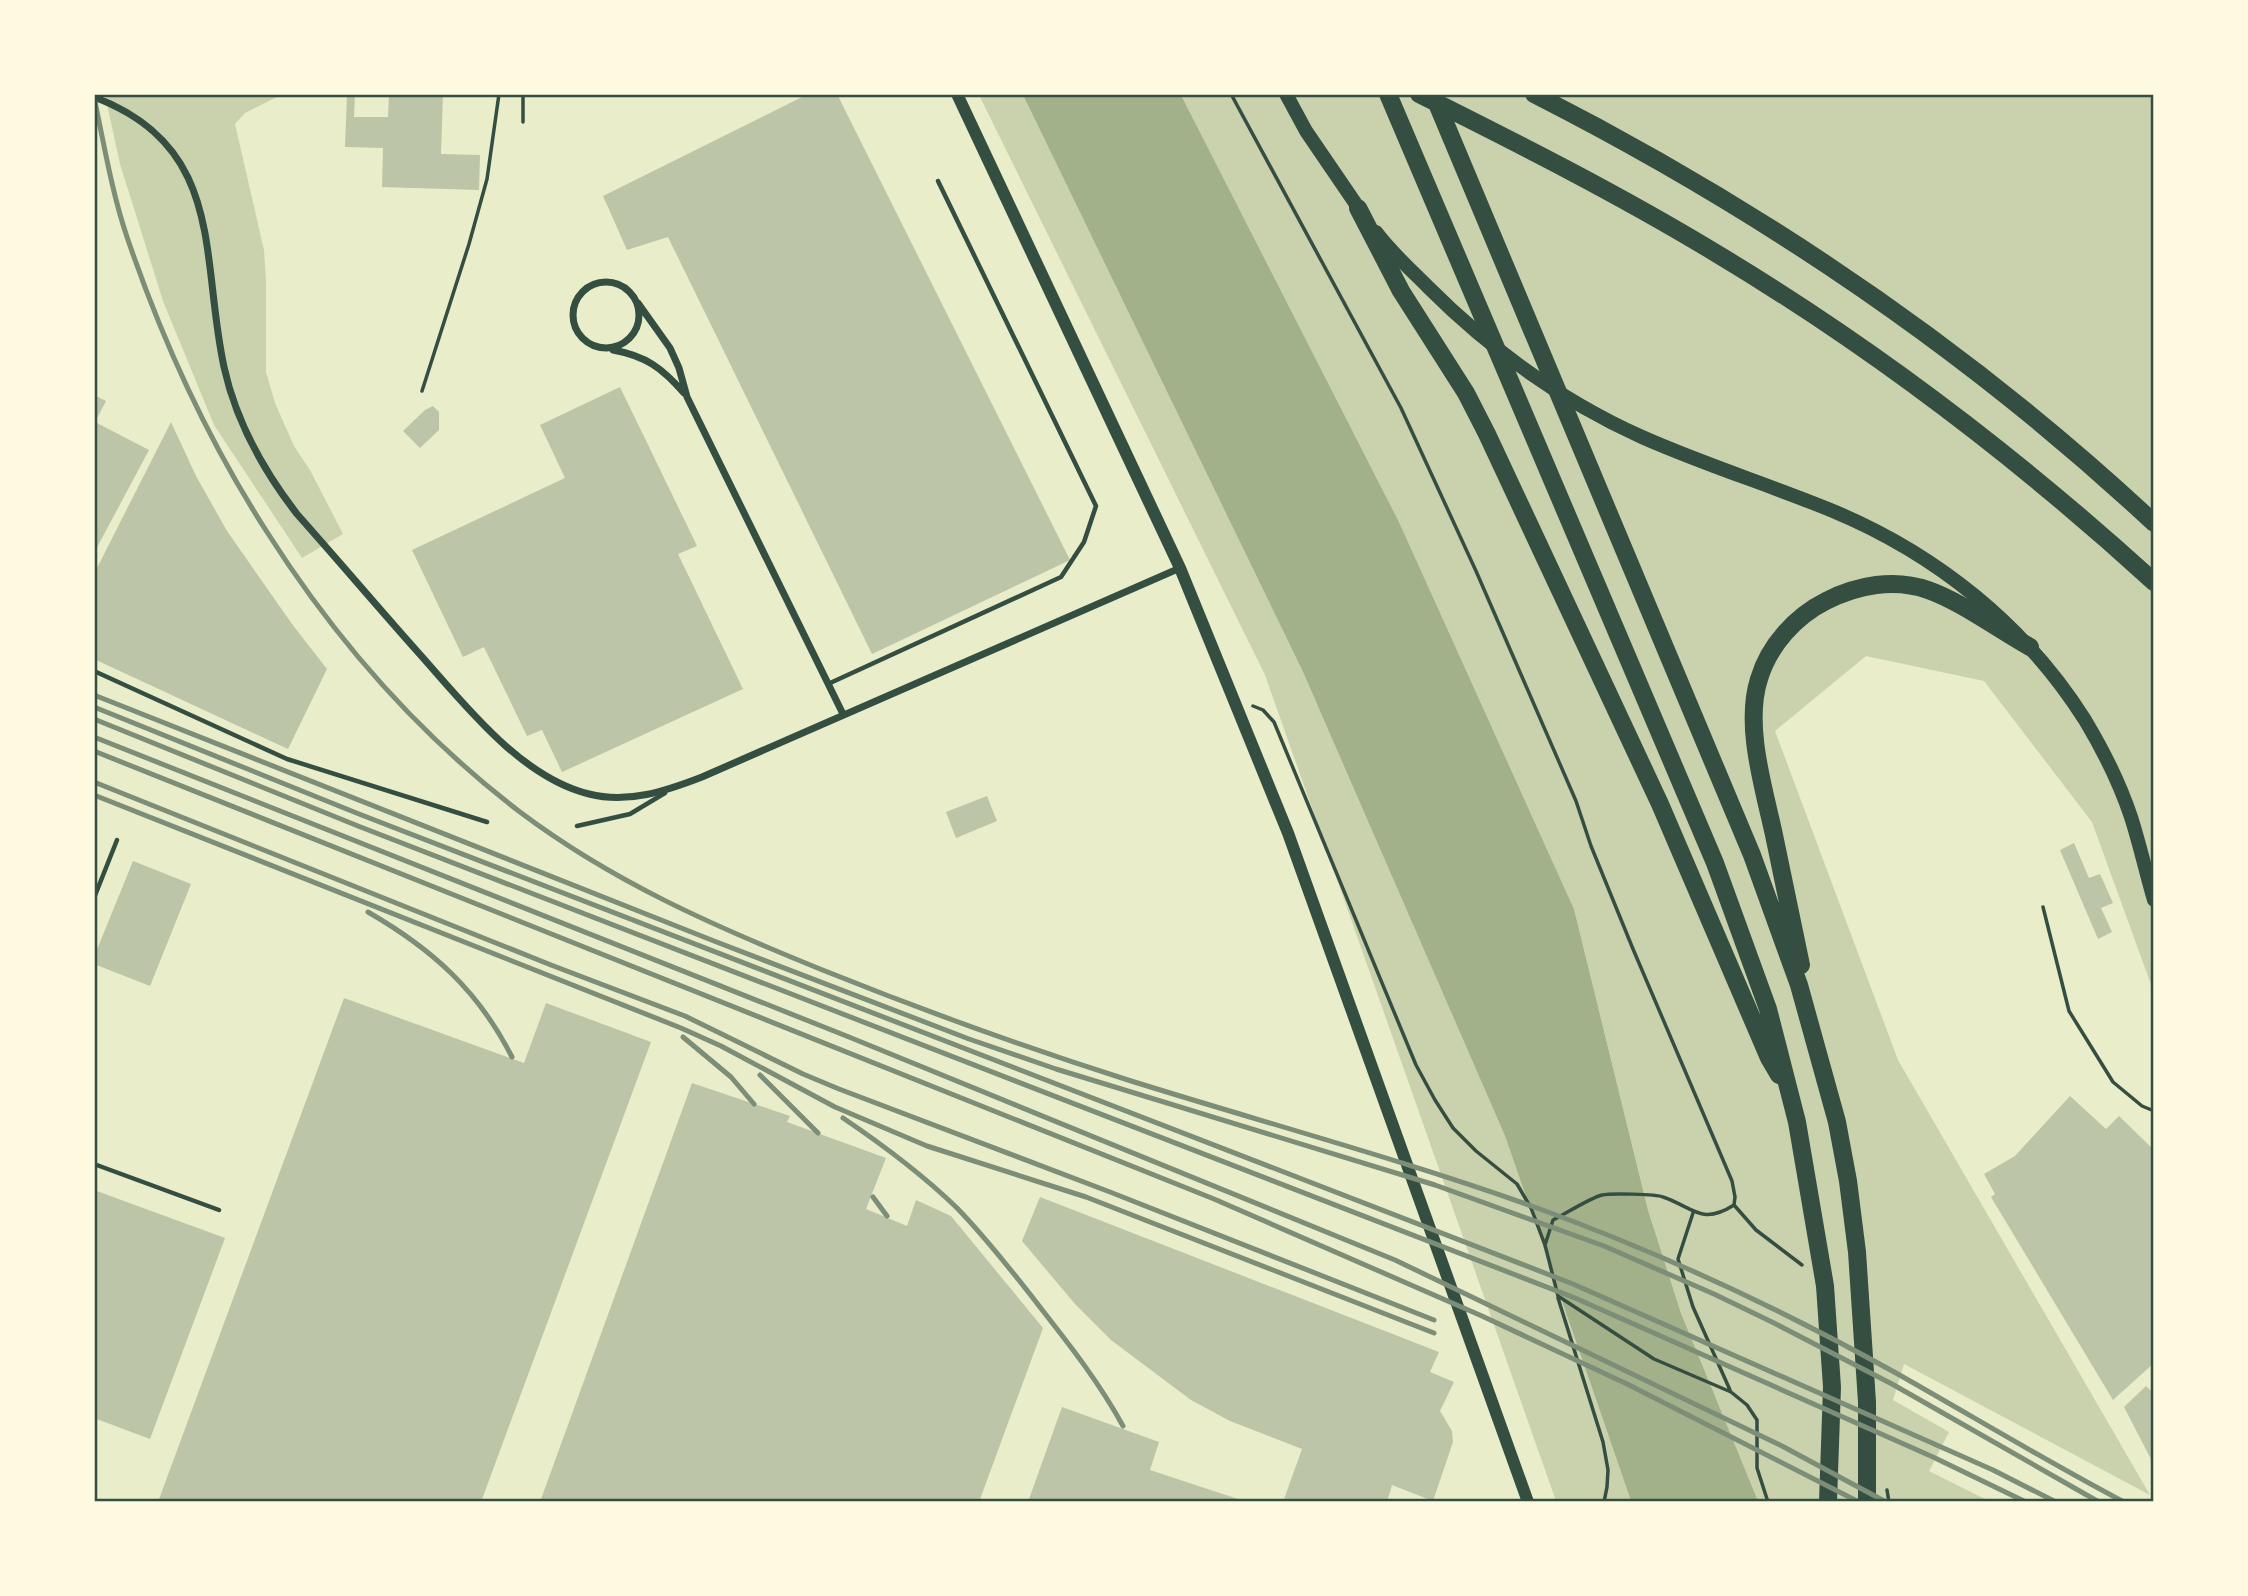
<svg xmlns="http://www.w3.org/2000/svg" width="2248" height="1596" font-family="Literata,serif">
  <rect width="100%" height="100%" fill="#e9edc9"/>
  <path fill="#cad2ad" d="M 105,95 L 281,95 L 245,113 L 235,124 L 264,250 L 266,281 L 266,372 L 275,403 L 294,446 L 310,470 L 343,534 L 302,558 L 214,425 L 163,301 L 120,164 Z
    M 979,95 L 1023,95 L 1303,672 L 1505,1136 L 1631,1501 L 1556,1501 L 1265,675 Z
    M 1181,95 L 2153,95 L 2153,990 L 2092,822 L 1984,681 L 1866,656 L 1775,731 L 1898,1060 L 2150,1495 L 1904,1364 L 1893,1400 L 1949,1432 L 1929,1471 L 1989,1501 L 1758,1501 L 1681,1313 L 1648,1210 L 1574,909 L 1399,522 Z"/>
  <path fill="#a3b18a" d="M 1023,95 L 1181,95 L 1399,522 L 1574,909 L 1648,1210 L 1681,1313 L 1758,1501 L 1631,1501 L 1505,1136 L 1303,672 Z"/>
  <path fill="#bcc5a7" d="M 347,94 L 355,94 L 354,117 L 388,117 L 389,95 L 443,94 L 441,154 L 480,155 L 479,190 L 382,187 L 383,148 L 345,147 Z
    M 808,94 L 837,94 L 1070,560 L 872,654 L 668,237 L 627,250 L 603,196 Z
    M 620,387 L 697,546 L 678,554 L 743,689 L 562,772 L 542,730 L 527,736 L 484,647 L 463,657 L 412,550 L 565,478 L 540,425 Z
    M 94,395 L 106,401 L 95,422 L 149,450 L 94,553 Z
    M 433,406 L 439,412 L 439,430 L 420,448 L 403,431 L 425,410 Z
    M 171,422 L 196,476 L 227,531 L 292,624 L 327,669 L 288,749 L 94,659 L 94,574 Z
    M 987,796 L 997,821 L 956,838 L 946,812 Z
    M 2074,843 L 2089,878 L 2100,874 L 2113,903 L 2101,908 L 2112,932 L 2098,939 L 2060,850 Z
    M 133,861 L 191,884 L 150,986 L 94,964 L 94,957 Z
    M 344,998 L 524,1063 L 546,1003 L 651,1042 L 481,1502 L 158,1502 Z
    M 692,1083 L 790,1116 L 787,1122 L 886,1158 L 866,1209 L 907,1226 L 916,1200 L 951,1216 L 1043,1328 L 979,1502 L 540,1502 Z
    M 2070,1096 L 2106,1129 L 2119,1116 L 2154,1150 L 2154,1363 L 2113,1400 L 1991,1197 L 1995,1194 L 1984,1174 L 2015,1156 Z
    M 94,1190 L 225,1238 L 150,1439 L 94,1418 Z
    M 1040,1197 L 1439,1352 L 1430,1372 L 1454,1382 L 1440,1411 L 1452,1431 L 1453,1442 L 1433,1501 L 1392,1485 L 1387,1502 L 1283,1502 L 1302,1449 L 1230,1421 L 1191,1400 L 1111,1340 L 1075,1304 L 1022,1241 Z
    M 2146,1386 L 2154,1394 L 2154,1465 L 2124,1407 Z
    M 1062,1407 L 1159,1442 L 1150,1470 L 1247,1502 L 1028,1502 Z"/>
  <g fill="none" stroke-linecap="round" stroke-linejoin="round">
    <path stroke="#344e41" stroke-width="3.5" d="M 1231,94 L 1401,408 L 1476,571 L 1576,801 L 1591,846 L 1633,949 L 1732,1181 L 1735,1197 L 1734,1205 L 1756,1230 L 1802,1265
      M 523,122 L 523,94
      M 422,391 L 469,244 L 487,179 L 499,94
      M 1253,706 L 1263,710 L 1274,722 L 1416,1065 L 1435,1100 L 1453,1128 L 1476,1151 L 1517,1184 L 1531,1208 L 1545,1245
      M 2043,907 L 2069,1011 L 2113,1082 L 2142,1106 L 2154,1111
      M 1734,1205 C 1701,1226 1693,1207 1663,1197 C 1656,1194 1610,1193 1602,1195 C 1590,1198 1565,1214 1553,1220 L 1545,1245 L 1558,1296 L 1654,1359 L 1731,1392 L 1747,1405 L 1757,1420 L 1757,1468 L 1768,1502
      M 1693,1213 L 1678,1259 L 1693,1307 L 1730,1390
      M 1558,1298 L 1603,1442 L 1608,1470 L 1607,1487 L 1604,1502
      M 1887,1490 L 1889,1502"/>
    <path stroke="#344e41" stroke-width="4.5" d="M 94,671 L 287,759 L 487,822
      M 828,684 L 1061,577 L 1084,542 L 1096,506 L 938,181
      M 577,826 L 630,814 L 665,793
      M 94,898 L 117,840
      M 94,1164 L 219,1210"/>
    <path stroke="#344e41" stroke-width="7" d="M 94,97 C 226,147 200,256 224,367 C 236,422 263,470 297,514 C 337,559 376,605 416,650 C 462,701 519,777 589,794 C 628,804 666,791 702,777 L 1180,568
      M573 315a33 33 0 1 1 66 0a33 33 0 1 1-66 0Z
      M 638,303 L 670,348 L 679,368 L 687,397 L 843,714
      M 613,350 C 646,356 662,368 684,393"/>
    <path stroke="#344e41" stroke-width="12" d="M 957,94 L 1180,568 L 1288,833 L 1528,1502"/>
    <path stroke="#344e41" stroke-width="14" d="M 1286,94 L 1306,131 L 1364,216
      M 1376,232 C 1391,252 1410,269 1428,287 C 1490,349 1562,401 1642,437 C 1705,465 1770,485 1833,511 C 1936,554 2025,625 2085,720 C 2103,750 2120,784 2131,817 C 2140,845 2146,873 2154,900"/>
    <path stroke="#344e41" stroke-width="18" d="M 1388,94 L 1715,863 L 1768,1009 L 1797,1122 L 1825,1286 L 1832,1387 L 1828,1502
      M 1419,94 C 1519,144 1618,194 1714,252 C 1871,346 2018,458 2154,582
      M 1433,94 L 1752,855 L 1799,985 L 1837,1122 L 1848,1181 L 1857,1252 L 1867,1402 L 1867,1502
      M 1534,94 C 1758,208 1970,351 2154,523
      M 1358,208 L 1401,291 L 1466,393 L 1487,434 L 1660,804 L 1769,1058 L 1779,1075
      M 1801,965 C 1792,922 1783,878 1774,835 C 1764,788 1744,726 1759,679 C 1769,645 1796,616 1826,601 C 1857,585 1895,578 1928,590 C 1960,601 1999,630 2030,647"/>
    <path stroke="#7c8e77" stroke-width="5" d="M 94,97 C 104,144 112,193 127,237 C 163,343 207,439 267,532 C 335,639 419,735 520,812 C 613,882 714,926 820,969 C 922,1010 1024,1047 1128,1080 C 1265,1123 1404,1160 1540,1209 C 1663,1254 1781,1309 1896,1373 C 1972,1416 2046,1461 2124,1502
      M 94,695 L 714,941 L 969,1039 L 1056,1069 L 1435,1185 L 1604,1246 L 1714,1294 L 1774,1323 L 1892,1384 L 2099,1502
      M 94,707 L 359,814 L 1573,1284 L 1993,1470 L 2056,1502
      M 94,719 L 358,826 L 1575,1298 L 1933,1457 L 2026,1502
      M 94,737 L 849,1037 L 1395,1260 L 1782,1446 L 1886,1502
      M 94,751 L 1214,1199 L 1482,1316 L 1627,1384 L 1859,1502
      M 94,782 L 551,965 L 685,1016 L 803,1074 L 839,1089 L 1110,1192 L 1434,1320
      M 94,795 L 681,1028 L 721,1046 L 835,1107 L 927,1146 L 1086,1197 L 1434,1333
      M 368,912 C 432,949 478,990 512,1057
      M 683,1037 L 731,1077 L 754,1104
      M 760,1075 L 818,1133
      M 843,1118 C 883,1145 922,1174 957,1208 C 988,1240 1016,1276 1043,1311 C 1072,1348 1100,1384 1123,1426
      M 873,1197 L 887,1216"/>
  </g>
  <rect width="2248" height="1596" fill="none" stroke="#fefae0" stroke-width="192"/>
  <rect x="96" y="96" width="2056" height="1404" fill="none" stroke="#344e41" stroke-width="2.5"/>
</svg>
